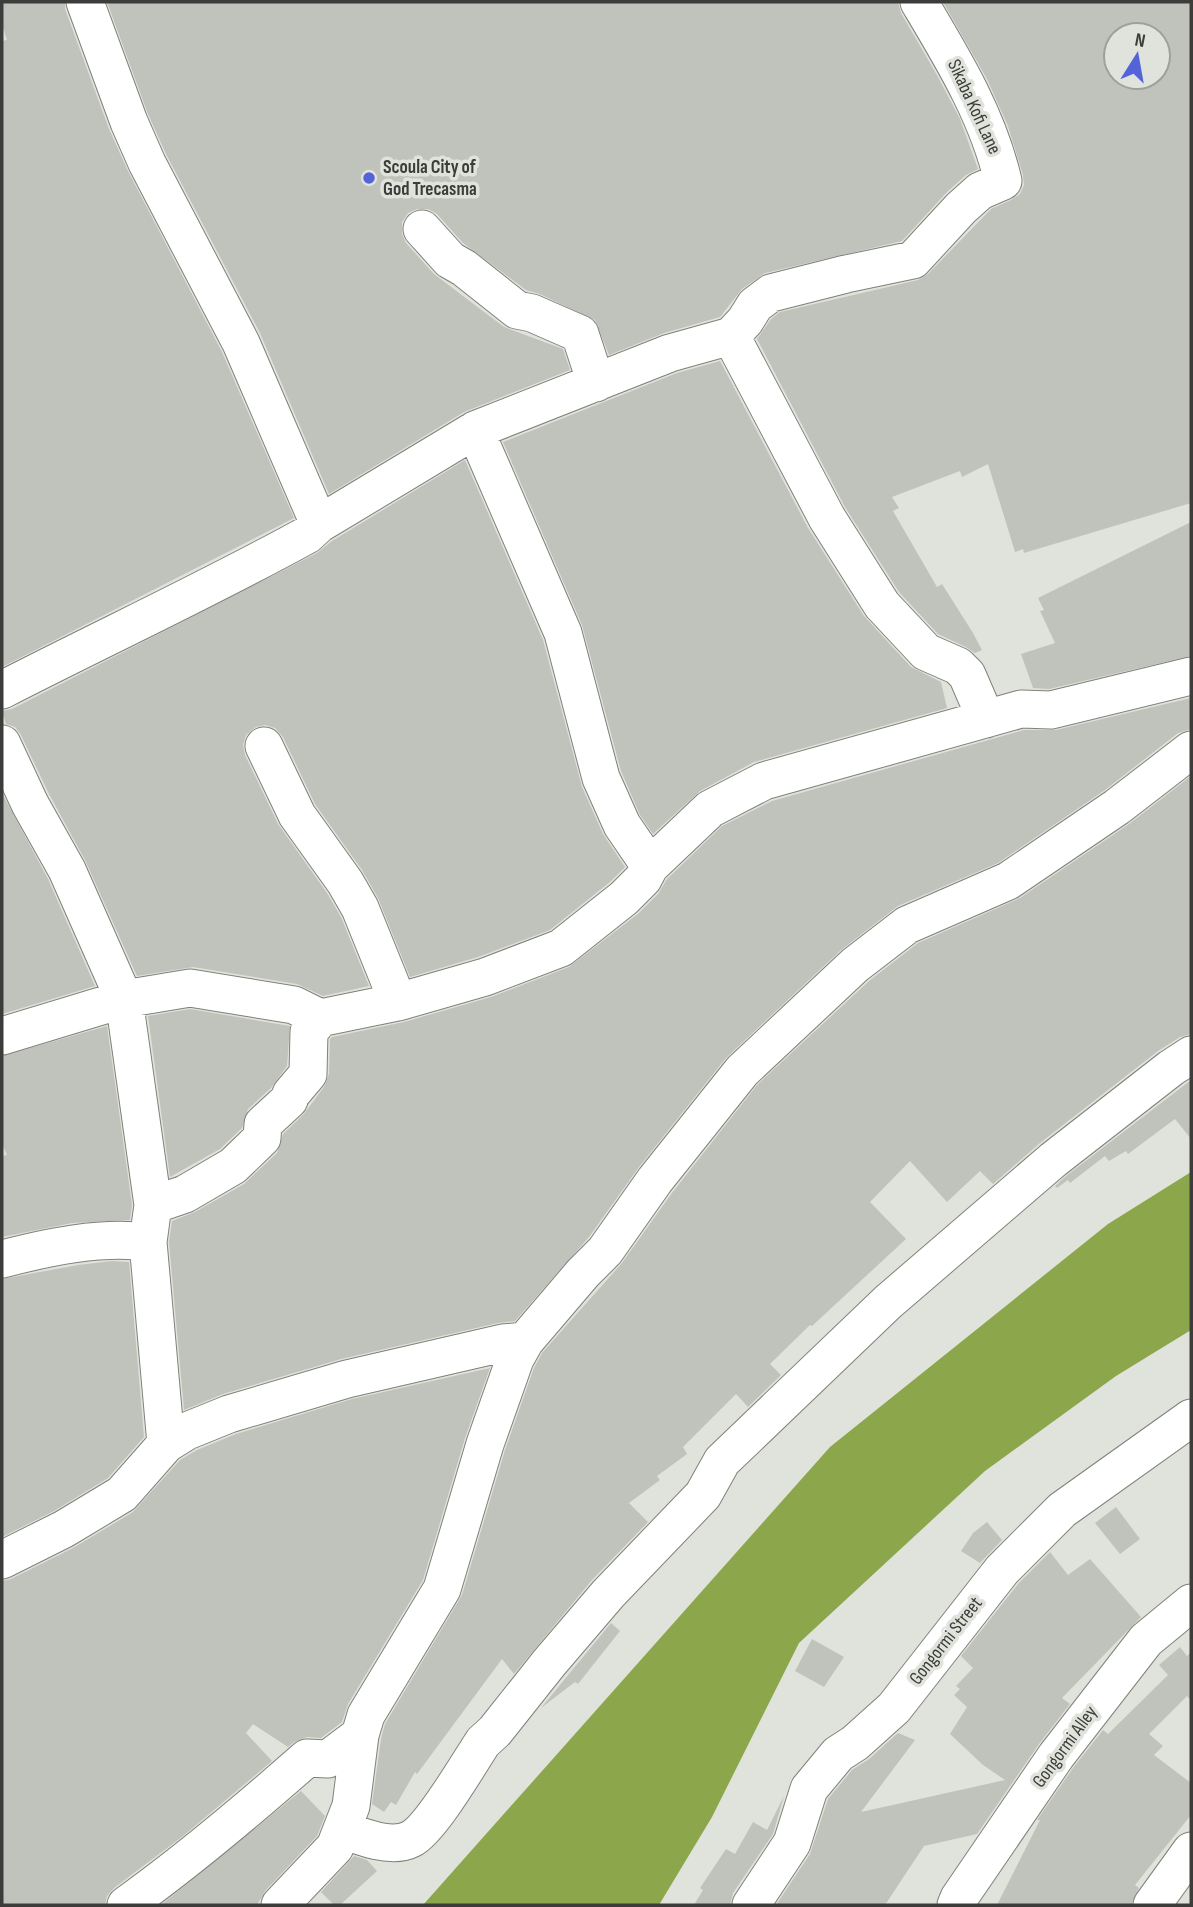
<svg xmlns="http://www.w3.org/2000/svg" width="1193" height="1907" font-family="'Sofia Sans Condensed',sans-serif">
  <rect width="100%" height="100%" fill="#e0e3db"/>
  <path fill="#8ca64b" d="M 1191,1172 L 1191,1330 L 1116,1376 L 985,1471 L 799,1643 L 712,1817 L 659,1905 L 423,1905 L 830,1447 L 1108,1224 Z"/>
  <path fill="#c0c3bb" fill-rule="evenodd" d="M 2,2 L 65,2 L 65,9 L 109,129 L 128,171 L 222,352 L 294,518 L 2,667 L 2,41 L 7,40 L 2,24 Z
    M 107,2 L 898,2 L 901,13 L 938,77 L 960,119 L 978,169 L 966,175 L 947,192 L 902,241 L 765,273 L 742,289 L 720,317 L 664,333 L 609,355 L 595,320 L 540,294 L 526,290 L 463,243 L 437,214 L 428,209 L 417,209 L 408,213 L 402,222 L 402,234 L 406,243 L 434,274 L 504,327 L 563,349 L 570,370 L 464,412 L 329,494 L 260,333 L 166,154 L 148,114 Z
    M 943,2 L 1191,2 L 1191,503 L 1024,553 L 1023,549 L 1015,552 L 988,464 L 962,477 L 960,471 L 892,497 L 899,508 L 893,511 L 937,587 L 942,584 L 973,633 L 982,650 L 975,653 L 966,647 L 938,634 L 899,592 L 845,507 L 757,339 L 771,319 L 780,312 L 918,280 L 928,274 L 991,209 L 1011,200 L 1020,194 L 1024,185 L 1023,175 L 1008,126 L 987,79 ZM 1116,35 L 1158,35 L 1158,77 L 1116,77 Z
    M 720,361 L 808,528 L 864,616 L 911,667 L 941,682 L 947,708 L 754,762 L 700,791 L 653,834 L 640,815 L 621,771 L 582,625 L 503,442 L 677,373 Z
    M 465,460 L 543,640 L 582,787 L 603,834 L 625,867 L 610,882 L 550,930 L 478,957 L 410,977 L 378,898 L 362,870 L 315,804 L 283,737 L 275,728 L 265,725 L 256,727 L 246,735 L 243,745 L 245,755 L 278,824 L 327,893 L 341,917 L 369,986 L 323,996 L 297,984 L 193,967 L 137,976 L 85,860 L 49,794 L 21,735 L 15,727 L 6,724 L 2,711 L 12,709 L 317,553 L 332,541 Z
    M 1191,522 L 1191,656 L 1049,689 L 1033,688 L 1021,654 L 1055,643 L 1040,611 L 1044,610 L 1038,598 Z
    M 1191,698 L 1191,729 L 1178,733 L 1105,790 L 998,863 L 898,906 L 841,950 L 726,1058 L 639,1167 L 589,1237 L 515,1321 L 498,1323 L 341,1359 L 223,1394 L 184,1410 L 169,1242 L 172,1221 L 195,1212 L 244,1184 L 277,1153 L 283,1134 L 303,1115 L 324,1087 L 329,1074 L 330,1039 L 332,1037 L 404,1022 L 491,997 L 569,967 L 639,913 L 658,894 L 667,879 L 722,826 L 772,801 L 1024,730 L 1056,730 Z
    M 1191,776 L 1191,1034 L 1180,1037 L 1158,1051 L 1040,1143 L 993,1184 L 980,1171 L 947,1202 L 910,1161 L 870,1202 L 906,1239 L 812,1326 L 810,1325 L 770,1364 L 781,1375 L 748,1407 L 736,1394 L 683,1447 L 687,1454 L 657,1476 L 660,1480 L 629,1503 L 648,1522 L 592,1580 L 514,1674 L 502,1659 L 417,1774 L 415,1772 L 396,1805 L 391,1802 L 384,1812 L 372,1804 L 381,1739 L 385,1724 L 462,1595 L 505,1450 L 534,1368 L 542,1353 L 622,1263 L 672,1193 L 757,1085 L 869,981 L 918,943 L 1020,898 L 1129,824 Z
    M 2,793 L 48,879 L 95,986 L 2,1014 Z
    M 190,1009 L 290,1026 L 287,1066 L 271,1088 L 248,1109 L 242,1128 L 220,1149 L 170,1177 L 148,1016 Z
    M 107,1026 L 132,1205 L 130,1220 L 72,1223 L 2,1237 L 2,1156 L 7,1155 L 2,1143 L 2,1056 Z
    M 1191,1080 L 1191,1139 L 1175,1119 L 1128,1154 L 1126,1151 L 1109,1161 L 1105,1156 L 1070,1183 L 1068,1180 L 1057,1188 L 1055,1186 L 1066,1176 Z
    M 112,1261 L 129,1262 L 144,1437 L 108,1478 L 54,1511 L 2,1537 L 2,1279 L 78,1265 Z
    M 490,1368 L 465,1438 L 423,1580 L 348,1704 L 342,1722 L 321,1738 L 307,1737 L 294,1742 L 288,1747 L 253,1724 L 246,1733 L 272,1761 L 183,1836 L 114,1888 L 107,1896 L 105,1905 L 2,1905 L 2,1581 L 11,1579 L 73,1548 L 133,1512 L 180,1460 L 197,1450 L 236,1434 L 352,1399 Z
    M 1116,1507 L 1140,1539 L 1120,1554 L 1095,1523 Z
    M 987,1522 L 1002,1540 L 980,1563 L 961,1551 L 973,1533 Z
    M 1050,1552 L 1068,1575 L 1090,1559 L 1141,1617 L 1062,1698 L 1070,1704 L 1039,1744 L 977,1834 L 924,1846 L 885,1905 L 776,1905 L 810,1854 L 828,1799 L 852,1770 L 869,1759 L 898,1733 L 915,1740 L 861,1812 L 1005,1780 L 983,1765 L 950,1734 L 967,1707 L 954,1695 L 960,1689 L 956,1686 L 973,1668 L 961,1656 L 1018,1584 Z
    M 611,1623 L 620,1631 L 578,1684 L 575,1682 L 541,1708 Z
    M 812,1639 L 844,1657 L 824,1687 L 795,1671 Z
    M 1180,1647 L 1187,1656 L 1191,1652 L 1191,1701 L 1187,1696 L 1149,1734 L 1163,1746 L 1154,1755 L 1191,1783 L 1191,1815 L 1135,1885 L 1139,1888 L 1131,1905 L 997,1905 L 1040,1820 L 1037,1820 L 1073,1768 L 1103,1730 L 1108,1734 L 1168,1675 L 1159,1665 Z
    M 301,1791 L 325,1816 L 317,1836 L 265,1891 L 257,1905 L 161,1905 Z
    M 784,1796 L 773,1834 L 733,1893 L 730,1905 L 694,1905 L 703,1890 L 700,1888 L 726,1849 L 735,1854 L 753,1822 L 767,1830 Z
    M 354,1856 L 367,1860 L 377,1871 L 340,1905 L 334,1905 L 321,1892 Z"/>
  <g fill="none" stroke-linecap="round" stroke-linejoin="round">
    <g stroke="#7f827a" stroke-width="39">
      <path id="street" d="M 85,2 L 129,122 L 147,163 L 241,343 L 319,524
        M 422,229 L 450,260 L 464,268 L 517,310 L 532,313 L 580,334 L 596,383
        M 731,336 L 827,518 L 882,605 L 926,652 L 958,666 L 967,675 L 986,719
        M 475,430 L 563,633 L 601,778 L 622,825 L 650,866
        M 2,690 C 103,638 207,590 307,535 L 319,524 L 475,430 L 670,353 L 731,336 L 745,321 L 755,305 L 771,293 L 846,274 L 913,260 L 961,208 L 980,191 L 1003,181 C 988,116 953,59 919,2
        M 2,744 L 30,804 L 67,870 L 124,999 L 153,1205 L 148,1242 L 166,1444
        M 264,746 L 297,815 L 345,882 L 360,908 L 398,1002
        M 2,1036 L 124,999 L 190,988 L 294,1005 L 320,1018 L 398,1002 L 485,977 L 561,948 L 624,898 L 643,879 L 650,866 L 710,809 L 764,781 L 1021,709 L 1051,710 L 1191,676
        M 153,1205 L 185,1194 L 233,1166 L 262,1138 L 263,1124 L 289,1100 L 291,1094 L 308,1074 L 309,1032 L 320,1018
        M 2,1259 C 49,1247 100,1236 148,1242
        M 2,1560 L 64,1529 L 122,1494 L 166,1444 L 187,1431 L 229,1414 L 347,1379 L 503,1343 L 525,1341
        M 342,1829 C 361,1837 392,1849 411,1839 C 431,1829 469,1763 483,1742 L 495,1731 L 549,1663 L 608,1594 L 703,1495 L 722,1461 L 888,1302 L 1053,1160 L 1171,1068 L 1191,1055
        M 126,1905 C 189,1860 249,1809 307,1758 L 328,1759 L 360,1735 L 366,1715 L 442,1589 L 485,1444 L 515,1359 L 525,1341 L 583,1273 L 605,1251 L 655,1180 L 742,1071 L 855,965 L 907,925 L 1008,881 L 1117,807 L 1191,750
        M 280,1905 L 335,1847 L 351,1806 L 360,1735
        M 751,1905 L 792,1843 L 809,1789 L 838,1754 L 855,1743 L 894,1708 L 1002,1570 L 1062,1510 L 1191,1418
        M 956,1905 L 959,1898 L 1056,1756 L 1146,1640 L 1191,1603
        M 1152,1905 L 1191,1851"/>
    </g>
    <use href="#street" stroke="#fff" stroke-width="37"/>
  </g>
  <circle fill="#5363d9" stroke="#e0e3db" stroke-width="2.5" cx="369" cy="178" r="7"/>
  <g text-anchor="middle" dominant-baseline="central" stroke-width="7" stroke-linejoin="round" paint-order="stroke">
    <g font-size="19" fill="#3c3d3a" stroke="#e0e3db">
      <text transform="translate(974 107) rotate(65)">Sikaba Kofi Lane</text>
      <text transform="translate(946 1641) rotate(-52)">Gongormi Street</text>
      <text transform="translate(1065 1747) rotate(-54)">Gongormi Alley</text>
    </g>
    <g font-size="19" font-weight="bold" fill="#3c3d3a" stroke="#e0e3db" text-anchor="start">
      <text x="383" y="167">Scoula City of<tspan x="383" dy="22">God Trecasma</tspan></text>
    </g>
  </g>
  <rect width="1193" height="1907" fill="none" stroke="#3c3d3a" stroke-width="7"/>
  <g transform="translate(1137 56) rotate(11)"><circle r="33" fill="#e0e3db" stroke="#9ea19b" stroke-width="2"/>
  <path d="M0-5L12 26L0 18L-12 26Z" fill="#5363d9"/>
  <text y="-10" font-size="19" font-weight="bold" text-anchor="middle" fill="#3c3d3a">N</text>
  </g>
</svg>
